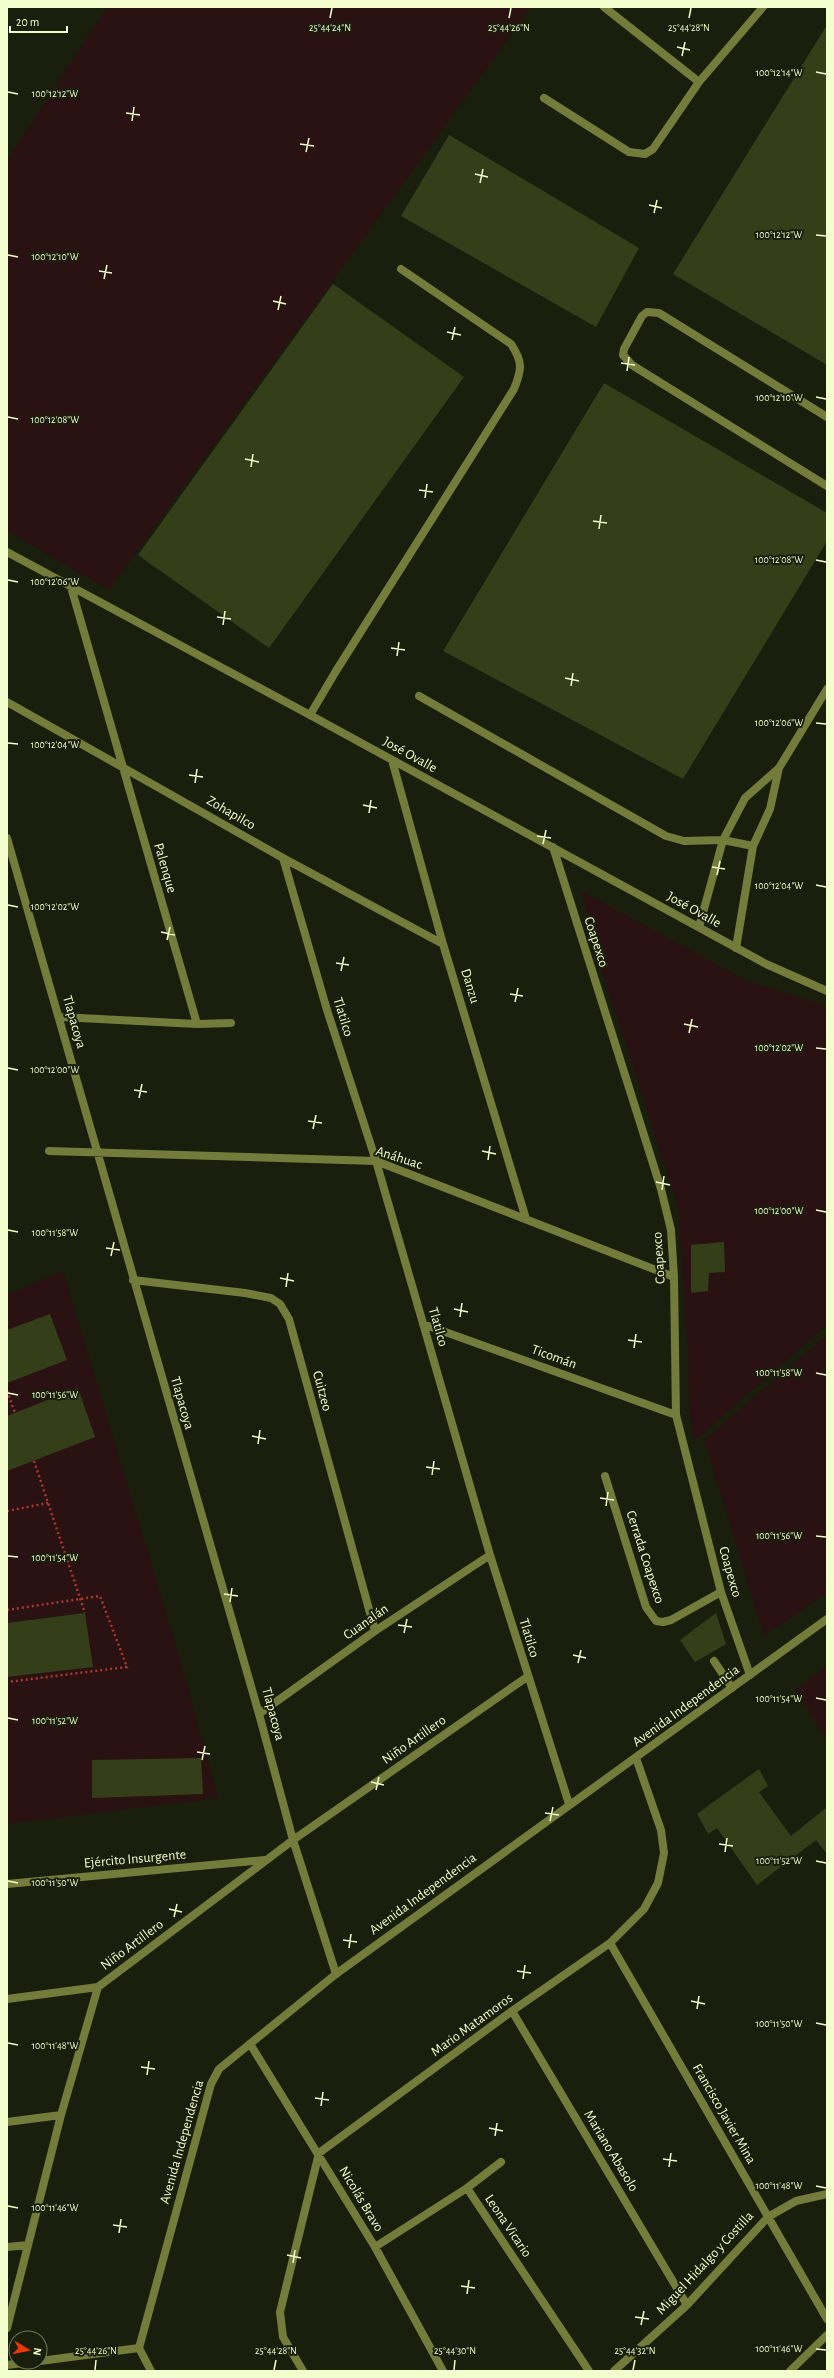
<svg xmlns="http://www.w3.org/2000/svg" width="834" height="2378" font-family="'Alegreya Sans',sans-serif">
  <rect width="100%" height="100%" fill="#1a1f0d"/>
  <path fill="#291211" d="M 107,7 L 531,7 L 109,590 L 7,531 L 7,160 Z
    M 581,891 L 747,981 L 827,1006 L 827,1325 L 694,1441 L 689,1411 L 688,1353 L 678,1206 L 601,968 Z
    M 63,1271 L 179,1656 L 218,1798 L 7,1824 L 7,1295 Z
    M 827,1335 L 827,1593 L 764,1636 L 704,1440 Z
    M 827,1666 L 827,1741 L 795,1690 Z"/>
  <path fill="#343f1a" d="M 827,25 L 827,365 L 673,274 Z
    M 449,135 L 639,248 L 596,327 L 401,216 Z
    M 333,284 L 464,377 L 269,648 L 138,555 Z
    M 604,383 L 827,513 L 827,541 L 683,779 L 443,651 Z
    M 724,1242 L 725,1272 L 709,1273 L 708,1291 L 691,1293 L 691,1245 Z
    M 50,1314 L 67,1360 L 7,1383 L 7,1330 Z
    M 78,1388 L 95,1437 L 7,1471 L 7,1416 Z
    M 85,1613 L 93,1667 L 7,1677 L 7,1623 Z
    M 716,1613 L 726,1644 L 695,1662 L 680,1640 Z
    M 201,1758 L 203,1794 L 92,1798 L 92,1760 Z
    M 759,1769 L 768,1786 L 759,1792 L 791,1836 L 827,1807 L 827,1854 L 816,1840 L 757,1885 L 717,1828 L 708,1834 L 697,1814 Z"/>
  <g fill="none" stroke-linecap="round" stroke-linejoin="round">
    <path stroke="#ac3732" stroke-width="2.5" stroke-dasharray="2 3" stroke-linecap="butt" d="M 7,1391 L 15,1413
      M 34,1461 L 85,1613
      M 7,1511 L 48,1503
      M 7,1610 L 100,1596 L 127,1667 L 7,1682"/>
    <path stroke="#737c3a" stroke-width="8" d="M 604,7 L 699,82
      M 544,98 L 629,152 L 645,154 L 653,149 L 699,82 L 763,7
      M 827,417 L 659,313 L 647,312 L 642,316 L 624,349 L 623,355 L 632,365 L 827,486
      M 419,696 L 666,836 L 684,841 L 723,840 L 753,846
      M 310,715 L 336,671 L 514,389 C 522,369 523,362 511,344 L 401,269
      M 699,927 L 723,840 L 745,798 L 779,768 L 827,689
      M 736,948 L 753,846 L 770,809 L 779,768
      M 714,1661 L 732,1688"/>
    <path stroke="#737c3a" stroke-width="8" d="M 7,552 L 310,715 L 766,964 L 827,991
      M 71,587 L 197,1024
      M 7,702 L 283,858 L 443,944
      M 392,760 L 443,944 L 526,1219
      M 7,838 L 259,1714 L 293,1840 L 336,1974
      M 553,847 L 661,1189 L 671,1230 L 674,1277 L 676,1415 L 721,1592 L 750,1675
      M 283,858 L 327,1010 L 376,1161 L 490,1555 L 569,1804
      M 60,1017 L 197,1024 L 231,1023
      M 49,1151 L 376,1161 L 674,1277
      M 133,1280 L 245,1293 L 271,1298 L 280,1304 L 289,1319 L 375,1631
      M 423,1324 L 676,1415
      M 605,1476 L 646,1607 L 656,1621 L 663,1622 L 671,1620 L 721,1592
      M 259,1714 L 375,1631 L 490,1555
      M 7,1884 L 265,1860
      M 610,1943 L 827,2319
      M 7,1999 L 98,1987
      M 512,2011 L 687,2305
      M 250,2044 L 375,2247 L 443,2371
      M 7,2122 L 61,2115
      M 467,2188 L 589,2371
      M 7,2247 L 28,2245
      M 375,2247 L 467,2188 L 501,2162
      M 7,2328 L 61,2115 L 98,1987 L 293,1840 L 527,1677
      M 40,2361 L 139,2348
      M 7,2365 L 30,2362
      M 303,2371 L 283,2337 L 280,2312 L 319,2153 L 512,2011 L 610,1943 L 644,1909 L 658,1883 L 664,1853 L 661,1830 L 636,1758
      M 614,2371 L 687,2305 L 768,2217 L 796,2201 L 827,2194
      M 790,2371 L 827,2335"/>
    <path stroke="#737c3a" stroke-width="8" d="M 151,2371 L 139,2348 L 211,2084 L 219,2069 L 336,1974 L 827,1619"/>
  </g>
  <path fill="none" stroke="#f3fdcd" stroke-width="1.5" d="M 330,18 L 332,8M 509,18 L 511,8M 689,18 L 691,8M 677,47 L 690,50M 682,56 L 685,42M 816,72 L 826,74M 8,92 L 18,94M 126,113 L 140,115M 132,121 L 134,107M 300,144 L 314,146M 306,152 L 309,138M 475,174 L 488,177M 480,183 L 483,169M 649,205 L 662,208M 654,213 L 657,200M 816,235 L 826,236M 8,255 L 18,257M 99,271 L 112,273M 104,279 L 107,265M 273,301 L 286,304M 278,310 L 281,296M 447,332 L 461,335M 452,340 L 455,327M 621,363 L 635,365M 627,371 L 629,357M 816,397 L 826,399M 8,417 L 18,419M 245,459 L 259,462M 251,467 L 253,454M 419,490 L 433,492M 425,498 L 427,484M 593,521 L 607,523M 599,529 L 601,515M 816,560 L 826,562M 8,580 L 18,582M 217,617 L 231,619M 223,625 L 225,611M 391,648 L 405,650M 397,656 L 399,642M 565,678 L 579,681M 571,686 L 573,673M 816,723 L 826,724M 8,743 L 18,744M 189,775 L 203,777M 195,783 L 197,769M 363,805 L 377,808M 369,813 L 371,800M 537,836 L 551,838M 543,844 L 546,830M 712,867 L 725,869M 717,875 L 720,861M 816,885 L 826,887M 8,905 L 18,907M 161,932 L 175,935M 167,940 L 170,927M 336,963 L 349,965M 341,971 L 344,957M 510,994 L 523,996M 515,1002 L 518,988M 684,1024 L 698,1027M 689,1033 L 692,1019M 816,1048 L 826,1049M 8,1068 L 18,1070M 134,1090 L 147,1092M 139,1098 L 142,1084M 308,1121 L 322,1123M 313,1129 L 316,1115M 482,1151 L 496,1154M 488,1160 L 490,1146M 656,1182 L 670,1185M 662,1190 L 664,1176M 816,1210 L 826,1212M 8,1230 L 18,1232M 106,1248 L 120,1250M 111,1256 L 114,1242M 280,1278 L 294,1281M 286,1287 L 288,1273M 454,1309 L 468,1312M 460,1317 L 462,1303M 628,1340 L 642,1342M 634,1348 L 636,1334M 816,1373 L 826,1375M 8,1393 L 18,1395M 252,1436 L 266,1439M 258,1444 L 260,1430M 426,1467 L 440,1469M 432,1475 L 434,1461M 600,1498 L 614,1500M 606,1506 L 608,1492M 816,1536 L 826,1537M 8,1556 L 18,1557M 224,1594 L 238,1596M 230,1602 L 232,1588M 398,1625 L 412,1627M 404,1633 L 407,1619M 573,1655 L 586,1658M 578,1663 L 581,1650M 816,1698 L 826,1700M 8,1718 L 18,1720M 197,1752 L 210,1754M 202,1760 L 205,1746M 371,1782 L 384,1785M 376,1790 L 379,1777M 545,1813 L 559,1815M 550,1821 L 553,1807M 719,1844 L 733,1846M 725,1852 L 727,1838M 816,1861 L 826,1863M 8,1881 L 18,1883M 169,1909 L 182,1912M 174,1917 L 177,1904M 343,1940 L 357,1942M 349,1948 L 351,1934M 517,1971 L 531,1973M 523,1979 L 525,1965M 691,2001 L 705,2004M 697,2009 L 699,1996M 816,2023 L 826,2025M 8,2043 L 18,2045M 141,2067 L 155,2069M 147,2075 L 149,2061M 315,2098 L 329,2100M 321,2106 L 323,2092M 489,2128 L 503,2131M 495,2136 L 497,2123M 663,2159 L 677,2161M 669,2167 L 671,2153M 816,2186 L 826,2188M 8,2206 L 18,2208M 113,2225 L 127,2227M 119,2233 L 121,2219M 287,2255 L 301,2258M 293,2263 L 295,2250M 461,2286 L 475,2288M 467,2294 L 469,2280M 635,2317 L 649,2319M 641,2325 L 644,2311M 816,2349 L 826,2350M 95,2370 L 96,2360M 274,2370 L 276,2360M 454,2370 L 455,2360M 633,2370 L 635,2360"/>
  <g text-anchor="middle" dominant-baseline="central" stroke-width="4" stroke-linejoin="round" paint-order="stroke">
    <g font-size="14" fill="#f3fdcd" stroke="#1a1f0d">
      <text transform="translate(410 755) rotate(29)">José Ovalle</text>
      <text transform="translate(231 813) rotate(30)">Zohapilco</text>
      <text transform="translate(165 868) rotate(74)">Palenque</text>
      <text transform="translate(694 910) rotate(29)">José Ovalle</text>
      <text transform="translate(596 942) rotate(72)">Coapexco</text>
      <text transform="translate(470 986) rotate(73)">Danzu</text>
      <text transform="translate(343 1017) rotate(73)">Tlatilco</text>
      <text transform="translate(74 1022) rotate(74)">Tlapacoya</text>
      <text transform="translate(399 1158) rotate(18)">Anáhuac</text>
      <text transform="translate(659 1258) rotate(-94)">Coapexco</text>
      <text transform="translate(438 1327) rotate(74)">Tlatilco</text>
      <text transform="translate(554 1357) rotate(20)">Ticomán</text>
      <text transform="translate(322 1391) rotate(75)">Cuitzeo</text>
      <text transform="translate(182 1403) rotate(74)">Tlapacoya</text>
      <text transform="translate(645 1557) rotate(72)">Cerrada Coapexco</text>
      <text transform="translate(730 1572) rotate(74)">Coapexco</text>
      <text transform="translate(366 1622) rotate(-35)">Cuanalán</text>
      <text transform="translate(529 1638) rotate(73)">Tlatilco</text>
      <text transform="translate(686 1706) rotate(-36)">Avenida Independencia</text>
      <text transform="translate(273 1714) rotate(75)">Tlapacoya</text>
      <text transform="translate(414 1740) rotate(-35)">Niño Artillero</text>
      <text transform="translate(135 1859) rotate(-5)">Ejército Insurgente</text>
      <text transform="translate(423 1894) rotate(-36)">Avenida Independencia</text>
      <text transform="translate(132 1945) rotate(-37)">Niño Artillero</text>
      <text transform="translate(472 2025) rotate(-36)">Mario Matamoros</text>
      <text transform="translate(724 2114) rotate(60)">Francisco Javier Mina</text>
      <text transform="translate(182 2142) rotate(-74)">Avenida Independencia</text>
      <text transform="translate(611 2151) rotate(59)">Mariano Abasolo</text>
      <text transform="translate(361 2199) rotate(59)">Nicolás Bravo</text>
      <text transform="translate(508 2226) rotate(56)">Leona Vicario</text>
      <text transform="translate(705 2263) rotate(-47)">Miguel Hidalgo y Costilla</text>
    </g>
  </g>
  <g font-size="10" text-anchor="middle" fill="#f3fdcd" stroke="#1a1f0d" stroke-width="4" stroke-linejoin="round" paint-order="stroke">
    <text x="509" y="31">25°44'26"N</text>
    <text x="689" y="31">25°44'28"N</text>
    <text x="330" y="31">25°44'24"N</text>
    <text x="779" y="76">100°12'14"W</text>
    <text x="55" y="97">100°12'12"W</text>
    <text x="779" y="238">100°12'12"W</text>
    <text x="55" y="260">100°12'10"W</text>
    <text x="779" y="401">100°12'10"W</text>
    <text x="55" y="423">100°12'08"W</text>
    <text x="779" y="563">100°12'08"W</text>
    <text x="55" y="585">100°12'06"W</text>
    <text x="779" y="726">100°12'06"W</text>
    <text x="55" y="748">100°12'04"W</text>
    <text x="779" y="889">100°12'04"W</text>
    <text x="55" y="910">100°12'02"W</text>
    <text x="779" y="1051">100°12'02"W</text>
    <text x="55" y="1073">100°12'00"W</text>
    <text x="779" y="1214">100°12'00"W</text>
    <text x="55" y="1236">100°11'58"W</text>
    <text x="779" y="1376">100°11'58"W</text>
    <text x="55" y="1398">100°11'56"W</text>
    <text x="779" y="1539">100°11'56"W</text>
    <text x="55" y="1561">100°11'54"W</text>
    <text x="779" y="1702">100°11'54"W</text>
    <text x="55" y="1724">100°11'52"W</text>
    <text x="779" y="1864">100°11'52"W</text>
    <text x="55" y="1886">100°11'50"W</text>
    <text x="779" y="2027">100°11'50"W</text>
    <text x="55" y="2049">100°11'48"W</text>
    <text x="779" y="2189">100°11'48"W</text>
    <text x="55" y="2211">100°11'46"W</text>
    <text x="779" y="2352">100°11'46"W</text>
    <text x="96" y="2354">25°44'26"N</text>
    <text x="276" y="2354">25°44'28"N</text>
    <text x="455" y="2354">25°44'30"N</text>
    <text x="635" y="2354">25°44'32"N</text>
  </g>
  <rect width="834" height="2378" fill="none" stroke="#f3fdcd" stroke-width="16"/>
  <g transform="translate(28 2350) rotate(100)"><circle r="19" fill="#1a1f0d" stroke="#71785a"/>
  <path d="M0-3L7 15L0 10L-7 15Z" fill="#ee3809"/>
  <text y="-6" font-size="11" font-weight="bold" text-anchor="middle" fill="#f3fdcd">N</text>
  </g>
  <path d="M10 26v6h57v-6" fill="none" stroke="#f3fdcd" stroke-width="2"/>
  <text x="16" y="26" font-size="12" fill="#f3fdcd" stroke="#1a1f0d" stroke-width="3" paint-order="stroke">20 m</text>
</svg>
